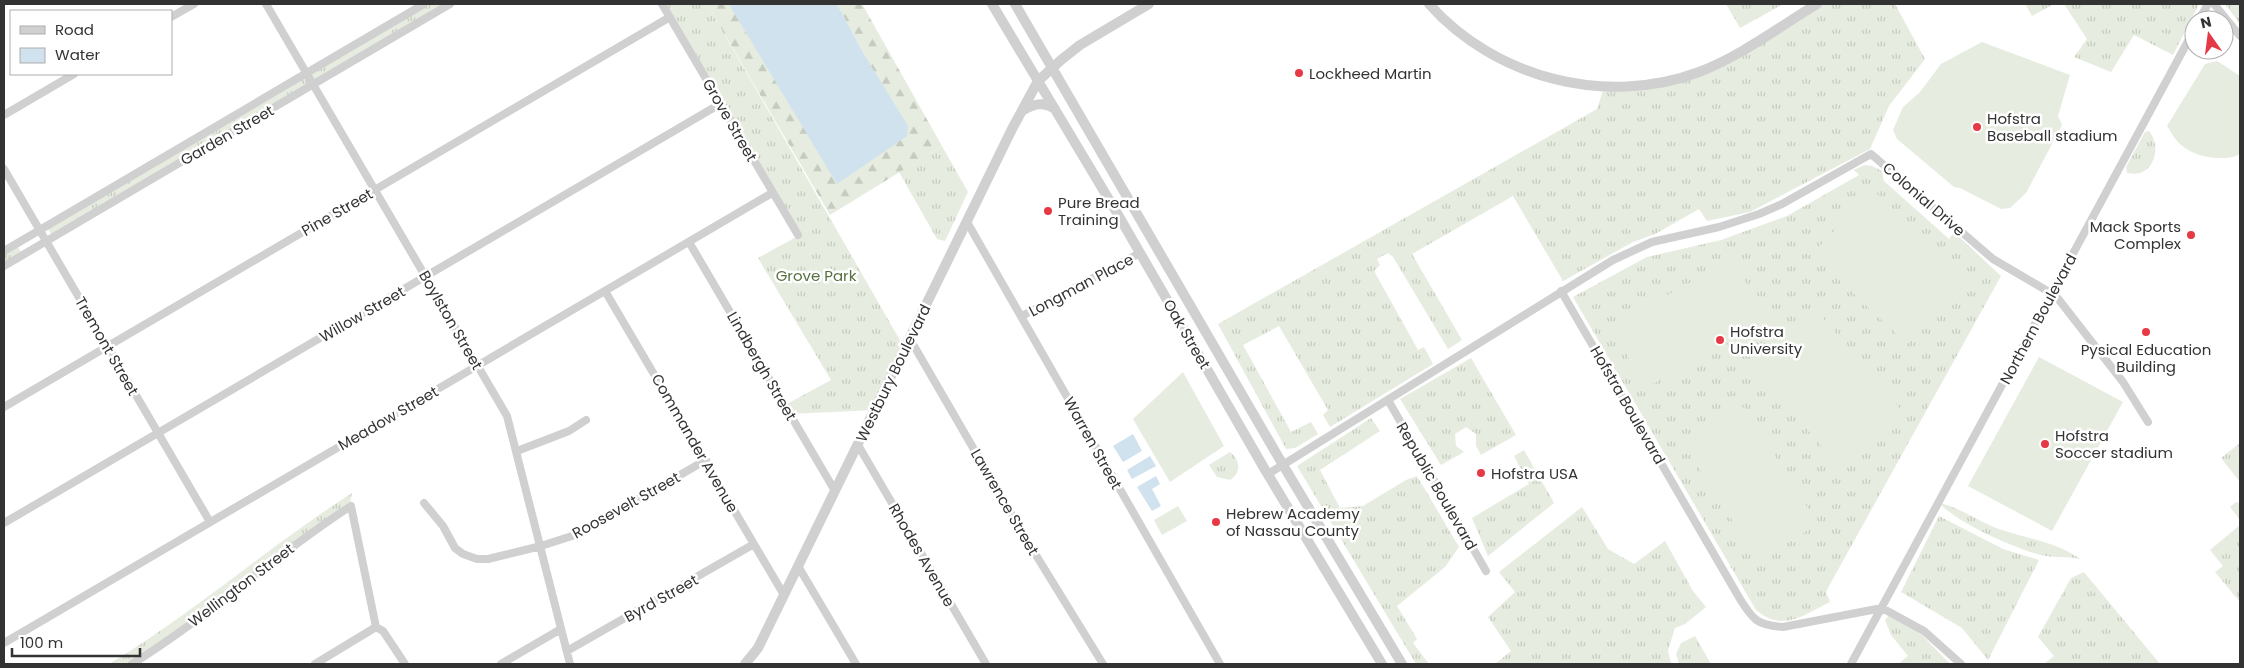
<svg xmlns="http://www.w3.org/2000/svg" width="2244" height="668" font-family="Poppins,sans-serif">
  <defs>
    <pattern id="grass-tufts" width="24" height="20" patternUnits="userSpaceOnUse" patternTransform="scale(1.25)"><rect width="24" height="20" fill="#e6ecdf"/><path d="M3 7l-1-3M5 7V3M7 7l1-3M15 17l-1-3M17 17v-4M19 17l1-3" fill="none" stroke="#c6cbc0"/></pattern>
    <pattern id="forest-firs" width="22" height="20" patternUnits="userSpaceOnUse" patternTransform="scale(1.25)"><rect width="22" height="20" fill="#e6ecdf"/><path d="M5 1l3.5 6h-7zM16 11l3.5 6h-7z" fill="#c6cbc0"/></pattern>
  </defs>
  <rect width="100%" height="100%" fill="#fff"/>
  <path fill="url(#grass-tufts)" d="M 427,4 L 449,4 L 52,236 L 47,227 Z
    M 662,4 L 707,4 L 905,349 L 875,410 L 790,414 L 785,405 L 831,380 L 758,258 L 798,236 Z
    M 1726,4 L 1783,4 L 1740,28 Z
    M 1817,4 L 1895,4 L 1925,59 L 1889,106 L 1870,149 L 1750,212 L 1707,221 L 1699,209 L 1655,234 L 1633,242 L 1563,281 L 1513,196 L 1412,254 L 1462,340 L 1448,349 L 1393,257 L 1388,253 L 1377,259 L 1380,265 L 1374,271 L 1418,350 L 1424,347 L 1433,364 L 1330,427 L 1323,415 L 1328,410 L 1279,326 L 1243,345 L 1291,432 L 1311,422 L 1318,434 L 1295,448 L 1286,449 L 1218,324 L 1597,109 L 1604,87 L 1701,71 Z
    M 2025,4 L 2054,4 L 2032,16 Z
    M 2064,4 L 2154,5 L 2199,4 L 2173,55 L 2134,35 L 2111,72 L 2074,57 L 2087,39 Z
    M 2225,4 L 2240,4 L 2240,24 Z
    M 2149,131 C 2163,148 2153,179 2127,173 L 2126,167 L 2145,132 Z
    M 942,146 L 968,192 L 945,241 L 937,239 L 899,172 Z
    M 1864,165 L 1872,166 L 1882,171 L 1884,181 L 1949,239 L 1954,232 L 2001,276 L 1829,586 L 1826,592 L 1830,602 C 1803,615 1783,633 1756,610 L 1573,297 L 1647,257 L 1721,240 L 1787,216 L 1859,175 L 1854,170 Z
    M 17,245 L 22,254 L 4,264 L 4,252 Z
    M 1471,358 L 1516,435 L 1481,455 L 1476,446 L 1476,434 L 1466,427 L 1455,434 L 1456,446 L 1464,452 L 1441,465 L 1400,399 Z
    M 1371,418 L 1380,431 L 1320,470 L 1340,508 L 1363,506 L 1406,480 L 1417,476 L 1459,547 L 1445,567 L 1397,606 L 1417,639 L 1413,643 L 1429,664 L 1416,664 L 1297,466 Z
    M 2240,443 L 2240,482 L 2221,458 Z
    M 1524,450 L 1554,503 L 1488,556 L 1472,518 L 1529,484 L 1514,456 Z
    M 1230,452 C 1240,460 1242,472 1230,480 L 1217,477 L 1209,465 Z
    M 352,493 L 350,504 L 132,664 L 109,664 C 194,613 269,546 352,493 Z
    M 2236,502 L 2240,503 L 2240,520 L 2230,507 Z
    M 1939,503 C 1959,507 1976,520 1996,528 C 2023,538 2055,541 2080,559 C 2067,556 2053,558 2041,555 C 2013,548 1958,523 1939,503 Z
    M 1582,507 L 1608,549 L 1634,564 L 1665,541 L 1693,591 L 1706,607 L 1685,624 L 1675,628 L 1668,650 L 1671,664 L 1495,664 L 1511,651 L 1488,617 L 1515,592 L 1499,572 Z
    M 1939,516 L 2003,549 L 2039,560 L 1988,660 L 1962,628 L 1901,592 Z
    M 2240,525 L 2240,602 L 2215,572 L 2223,566 L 2210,550 Z
    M 2084,572 L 2160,664 L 2044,664 L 2054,656 L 2038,637 L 2071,578 Z
    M 1890,614 L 1921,634 L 1950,664 L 1898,664 L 1908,656 L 1891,635 L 1885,620 Z
    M 1695,636 L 1711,664 L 1679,664 L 1676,654 L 1681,643 Z"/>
  <path fill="url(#forest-firs)" d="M 707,4 L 731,4 L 730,6 L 865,56 L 837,4 L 862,4 L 942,146 L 830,215 Z"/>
  <path fill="#e6ecdf" d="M 2147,24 L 2177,40 L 2170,51 L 2140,35 Z
    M 1982,42 L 2070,75 L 2058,116 L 2062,125 L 2026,193 L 2010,208 L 2001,209 L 1960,188 L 1954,187 L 1897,139 L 1893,130 L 1903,107 L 1920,92 L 1941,64 Z
    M 2217,61 L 2240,76 L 2240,154 C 2224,163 2195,157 2181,145 C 2175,140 2171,132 2167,126 L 2205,64 Z
    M 1873,190 L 1968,281 L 1907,344 L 1812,254 Z
    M 1733,259 L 1767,321 L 1645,388 L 1611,326 Z
    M 1817,311 L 1902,411 L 1838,465 L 1753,366 Z
    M 2039,357 L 2123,402 L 2052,531 L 1968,486 Z
    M 1183,372 L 1224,446 L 1170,482 L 1133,419 Z
    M 1744,407 L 1818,524 L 1758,561 L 1684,444 Z
    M 2240,453 L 2240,474 L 2230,461 Z
    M 1178,506 L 1187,521 L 1162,535 L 1154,520 Z"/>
  <path fill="#cfe2ee" d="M 731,4 L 837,4 L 865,56 L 908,126 L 907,136 L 837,184 L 730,6 Z
    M 1133,434 L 1142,451 L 1123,462 L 1113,446 Z
    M 1150,456 L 1156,466 L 1132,479 L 1127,470 Z
    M 1156,476 L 1160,484 L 1152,489 L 1161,506 L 1152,511 L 1137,487 Z"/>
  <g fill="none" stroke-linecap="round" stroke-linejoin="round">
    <path stroke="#d0d0d0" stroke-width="8" d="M 266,4 L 507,416 L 570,664
      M 662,4 L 798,235
      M 2214,4 L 2240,36
      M 171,17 L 194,4
      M 2199,20 L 2208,4
      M 4,115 L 74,74
      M 4,169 L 210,522
      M 967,222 L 1220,664
      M 689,242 L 835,491
      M 4,251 L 424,4
      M 4,266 L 450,4
      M 605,291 L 784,595
      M 1561,291 L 1740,599 C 1753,620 1757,625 1783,627 L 1882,608 L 1924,631 L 1961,664
      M 1022,316 L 1140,253
      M 910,339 L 1023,534 L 1103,664
      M 1388,400 L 1486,571
      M 4,407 L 670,17
      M 858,445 L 986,664
      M 517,451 L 569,431 L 586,420
      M 1268,474 L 1613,260 L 1652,242 L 1719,227 L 1759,214 L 1782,204 L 1871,154 L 1993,259 L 2056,296 L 2123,382 L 2148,422
      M 424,503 L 443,526 L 455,548 L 463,554 L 477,559 L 488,559 L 541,546 L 578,534 L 706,460
      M 4,523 L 720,104
      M 798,566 L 856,664
      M 4,643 L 772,193
      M 567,651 L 754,544
      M 132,664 C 208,617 275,555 351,506 L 376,627 L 383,631 L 405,664
      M 315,664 L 376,627
      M 501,664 L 561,629
      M 1851,664 L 2194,30"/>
    <path stroke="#d0d0d0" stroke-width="10" d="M 992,4 L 1117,213 L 1264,468 L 1382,664
      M 1015,4 L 1283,465 L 1402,664
      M 1429,4 C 1495,78 1606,107 1699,72 C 1741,56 1779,27 1817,4
      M 1022,111 C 1034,104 1043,101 1055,109
      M 745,664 L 758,648 L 1012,129 L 1038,81 L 1061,60 L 1080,45 L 1149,4"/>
  </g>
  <g fill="#e63946" stroke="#fff" stroke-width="2">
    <circle cx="1299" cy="73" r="5"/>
    <circle cx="1977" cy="127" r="5"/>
    <circle cx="1048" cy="211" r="5"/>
    <circle cx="2191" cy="235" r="5"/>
    <circle cx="2146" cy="332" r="5"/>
    <circle cx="1720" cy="340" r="5"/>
    <circle cx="2045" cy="444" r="5"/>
    <circle cx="1481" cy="473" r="5"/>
    <circle cx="1216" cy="522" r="5"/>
  </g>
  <g text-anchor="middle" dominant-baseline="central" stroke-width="5" stroke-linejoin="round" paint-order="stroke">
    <g font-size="15" fill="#333" stroke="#fff" text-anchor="start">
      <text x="1309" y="73">Lockheed Martin</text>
      <text x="1987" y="118">Hofstra<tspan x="1987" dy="17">Baseball stadium</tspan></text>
      <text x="1058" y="202">Pure Bread<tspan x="1058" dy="17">Training</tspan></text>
      <text x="2181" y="226" text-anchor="end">Mack Sports<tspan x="2181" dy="17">Complex</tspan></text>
      <text x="1730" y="331">Hofstra<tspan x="1730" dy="17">University</tspan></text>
      <text x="2146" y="349" text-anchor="middle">Pysical Education<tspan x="2146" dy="17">Building</tspan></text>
      <text x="2055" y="435">Hofstra<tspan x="2055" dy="17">Soccer stadium</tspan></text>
      <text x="1491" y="473">Hofstra USA</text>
      <text x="1226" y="513">Hebrew Academy<tspan x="1226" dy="17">of Nassau County</tspan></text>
    </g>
    <g font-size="15" fill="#333" stroke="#fff">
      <text transform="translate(730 120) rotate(60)">Grove Street</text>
      <text transform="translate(227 135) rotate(-30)">Garden Street</text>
      <text transform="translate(1924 199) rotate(41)">Colonial Drive</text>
      <text transform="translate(337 212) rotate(-30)">Pine Street</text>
      <text transform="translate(1081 285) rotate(-28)">Longman Place</text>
      <text transform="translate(362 314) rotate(-30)">Willow Street</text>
      <text transform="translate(2038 319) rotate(-62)">Northern Boulevard</text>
      <text transform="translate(451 320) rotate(60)">Boylston Street</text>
      <text transform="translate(1187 334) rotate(60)">Oak Street</text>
      <text transform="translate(107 346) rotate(60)">Tremont Street</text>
      <text transform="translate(762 366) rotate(60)">Lindbergh Street</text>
      <text transform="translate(893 373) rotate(-64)">Westbury Boulevard</text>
      <text transform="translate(1628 405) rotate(60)">Hofstra Boulevard</text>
      <text transform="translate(388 418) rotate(-30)">Meadow Street</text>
      <text transform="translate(695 443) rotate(60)">Commander Avenue</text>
      <text transform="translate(1093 443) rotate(61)">Warren Street</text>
      <text transform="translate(1437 486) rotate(60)">Republic Boulevard</text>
      <text transform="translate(1005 502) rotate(60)">Lawrence Street</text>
      <text transform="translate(626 505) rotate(-29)">Roosevelt Street</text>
      <text transform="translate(922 555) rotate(60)">Rhodes Avenue</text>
      <text transform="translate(241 585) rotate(-37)">Wellington Street</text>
      <text transform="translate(661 598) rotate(-29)">Byrd Street</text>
    </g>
    <g font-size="15" fill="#56703f" stroke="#fff">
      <text x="816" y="275">Grove Park</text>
    </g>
  </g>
  <rect width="2244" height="668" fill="none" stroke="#333333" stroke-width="10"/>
  <rect x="10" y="10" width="162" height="65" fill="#ffffff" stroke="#adadad"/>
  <rect x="20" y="26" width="25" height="8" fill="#d0d0d0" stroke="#adadad"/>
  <text x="55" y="35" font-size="15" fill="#333333">Road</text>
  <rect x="20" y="48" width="25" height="15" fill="#cfe2ee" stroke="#adadad"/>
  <text x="55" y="60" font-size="15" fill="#333333">Water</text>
  <g transform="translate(2209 35) rotate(346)"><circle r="24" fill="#ffffff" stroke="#adadad"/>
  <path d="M0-4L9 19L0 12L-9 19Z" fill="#e63946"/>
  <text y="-8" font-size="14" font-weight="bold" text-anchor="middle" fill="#333333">N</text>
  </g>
  <path d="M12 648v8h128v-8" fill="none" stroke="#333333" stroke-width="2.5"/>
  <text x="20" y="648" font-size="15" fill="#333333" stroke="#ffffff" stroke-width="4" paint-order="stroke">100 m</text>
</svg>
